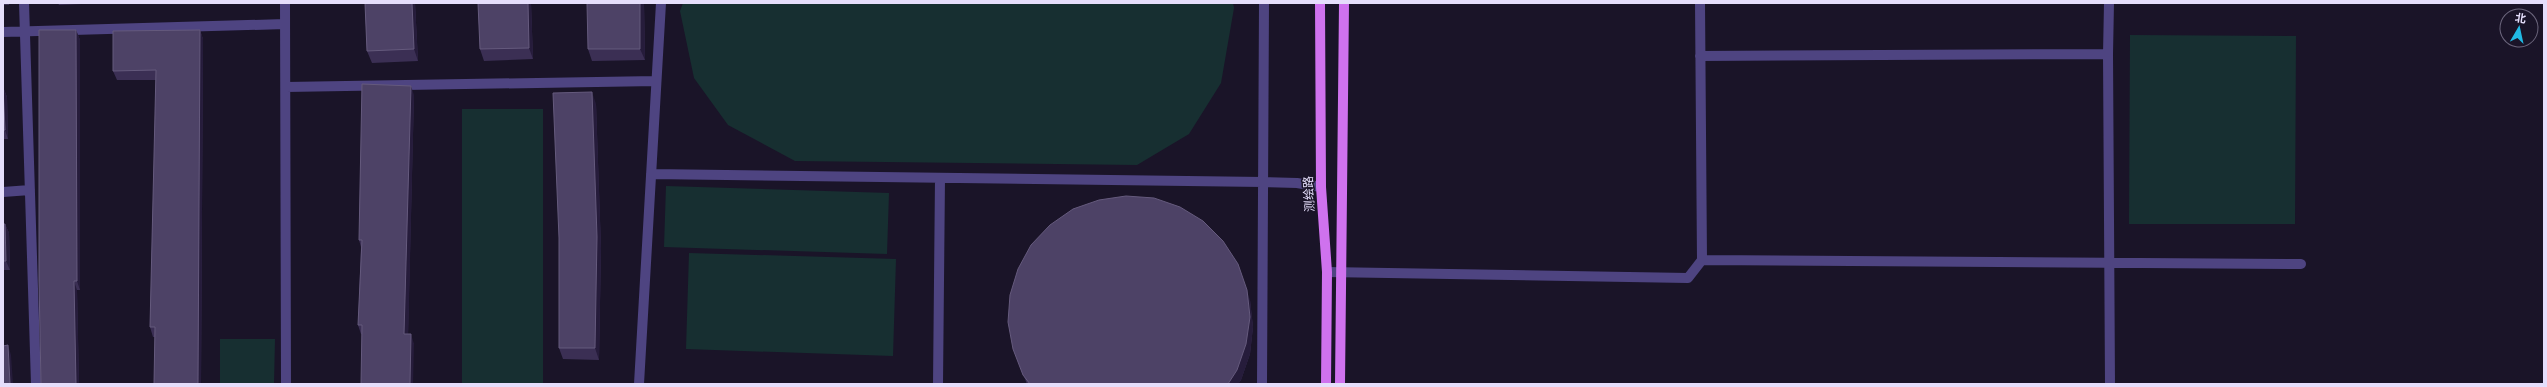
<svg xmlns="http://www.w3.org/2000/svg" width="2547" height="387" font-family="'Fira Sans','Noto Sans SC',sans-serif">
  <rect width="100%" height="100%" fill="#1a1428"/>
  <path fill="#172f31" d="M 683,3 L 1233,3 L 1234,8 L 1221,83 L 1189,134 L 1137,165 L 795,161 L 728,125 L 694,78 L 680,11 Z
    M 2130,35 L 2296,36 L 2295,224 L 2129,224 Z
    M 462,109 L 543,109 L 543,384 L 462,384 Z
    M 666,186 L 889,193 L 887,254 L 664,247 Z
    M 689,253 L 896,259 L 893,356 L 686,349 Z
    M 220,339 L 275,339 L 274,384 L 220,384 Z"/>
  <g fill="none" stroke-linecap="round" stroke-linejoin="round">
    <path stroke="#4e4481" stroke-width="10" d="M 24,3 L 36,384
      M 285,3 L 286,384
      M 1700,3 L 1702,260
      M 3,32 L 285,24
      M 2108,54 L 2110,384
      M 1700,56 L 2108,54 L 2109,3
      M 286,87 L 656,81
      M 651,174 L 1263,182 L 1297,183 L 1321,187
      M 3,192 L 30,190
      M 1327,272 L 1688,278 L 1702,260 L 2301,264
      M 639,384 L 661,3
      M 938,384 L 940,178
      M 1262,384 L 1264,3"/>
    <path stroke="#cf72ee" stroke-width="10" d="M 1320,3 L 1321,187 L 1327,272 L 1326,384
      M 1340,384 L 1344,3"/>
  </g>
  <path fill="#3b2f54" d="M 3,3 L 9,3 L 9,5 L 3,5 Z
    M 58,3 L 104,3 L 59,5 Z
    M 365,3 L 415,3 L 418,61 L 372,63 L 367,51 Z
    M 478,3 L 531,3 L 533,59 L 484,61 L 480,49 Z
    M 644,3 L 645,60 L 592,61 L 588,49 Z
    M 76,30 L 80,40 L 80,290 L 77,290 L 79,384 L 41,384 Z
    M 200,30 L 203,39 L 201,384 L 154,384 L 155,337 L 153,337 L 150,327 L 156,80 L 117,80 L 113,71 Z
    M 3,87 L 7,97 L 8,139 L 3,139 Z
    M 414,95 L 408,334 L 414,344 L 361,334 L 358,325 L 361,247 L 359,240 Z
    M 596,104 L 601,248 L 599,360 L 563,359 L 559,348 Z
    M 3,224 L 5,224 L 9,233 L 10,270 L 3,270 Z
    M 1250,300 L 1253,327 L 1250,354 L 1241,380 L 1238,384 L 1027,384 L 1013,349 Z"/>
  <path fill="#261c3b" d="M 412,3 L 415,3 L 418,61 L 414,49 Z
    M 528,3 L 531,3 L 533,59 L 529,48 Z
    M 640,3 L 644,3 L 645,60 L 640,49 Z
    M 76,30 L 80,40 L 80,290 L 77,281 Z
    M 200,30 L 203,39 L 201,384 L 198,384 Z
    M 411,86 L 414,95 L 408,344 L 404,334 Z
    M 3,87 L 7,97 L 8,139 L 5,130 Z
    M 592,92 L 596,104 L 601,248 L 599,360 L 595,348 Z
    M 5,224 L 9,233 L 10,270 L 6,261 Z
    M 1238,264 L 1250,300 L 1253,327 L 1250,354 L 1241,380 L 1238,384 L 1228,384 Z
    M 74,281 L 77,290 L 79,384 L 76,384 Z
    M 411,334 L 414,344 L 413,384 L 410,384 Z
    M 8,345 L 11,355 L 13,384 L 10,384 Z"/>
  <path fill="#4d4266" stroke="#655a7d" d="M 365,3 L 412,3 L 414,49 L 367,51 Z
    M 478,3 L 528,3 L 529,48 L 480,49 Z
    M 587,3 L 640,3 L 640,49 L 588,49 Z
    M 39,30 L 76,30 L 77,281 L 74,281 L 76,384 L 41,384 L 39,281 Z
    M 200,30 L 198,384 L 154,384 L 155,327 L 150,327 L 156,70 L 113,71 L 113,31 Z
    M 362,84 L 411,86 L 404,334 L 411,334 L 410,384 L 361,384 L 362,325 L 358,325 L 362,240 L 359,240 Z
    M 3,87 L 5,130 L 3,130 Z
    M 592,92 L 597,237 L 595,348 L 559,348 L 559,238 L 553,93 Z
    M 1126,196 L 1154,198 L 1180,207 L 1203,221 L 1223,241 L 1238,264 L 1247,290 L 1250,317 L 1246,344 L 1237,370 L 1228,384 L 1030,384 L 1023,375 L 1013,349 L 1008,322 L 1010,295 L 1018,269 L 1031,245 L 1050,225 L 1073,209 L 1099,200 Z
    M 3,224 L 5,224 L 6,261 L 3,261 Z
    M 8,345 L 10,384 L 3,384 L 3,346 Z"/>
  <g text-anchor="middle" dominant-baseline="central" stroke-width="3" stroke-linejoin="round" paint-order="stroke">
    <g font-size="12" fill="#e5defb" stroke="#1a1428">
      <text transform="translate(1309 194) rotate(-93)">测绘路</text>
    </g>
  </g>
  <rect width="2547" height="387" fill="none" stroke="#e5defb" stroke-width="8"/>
  <g transform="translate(2519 28) rotate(9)"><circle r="19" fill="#1a1428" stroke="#6b657c"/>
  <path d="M0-3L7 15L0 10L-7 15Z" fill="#21b9e4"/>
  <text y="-6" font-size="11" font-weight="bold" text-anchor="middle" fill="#e5defb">北</text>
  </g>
</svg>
